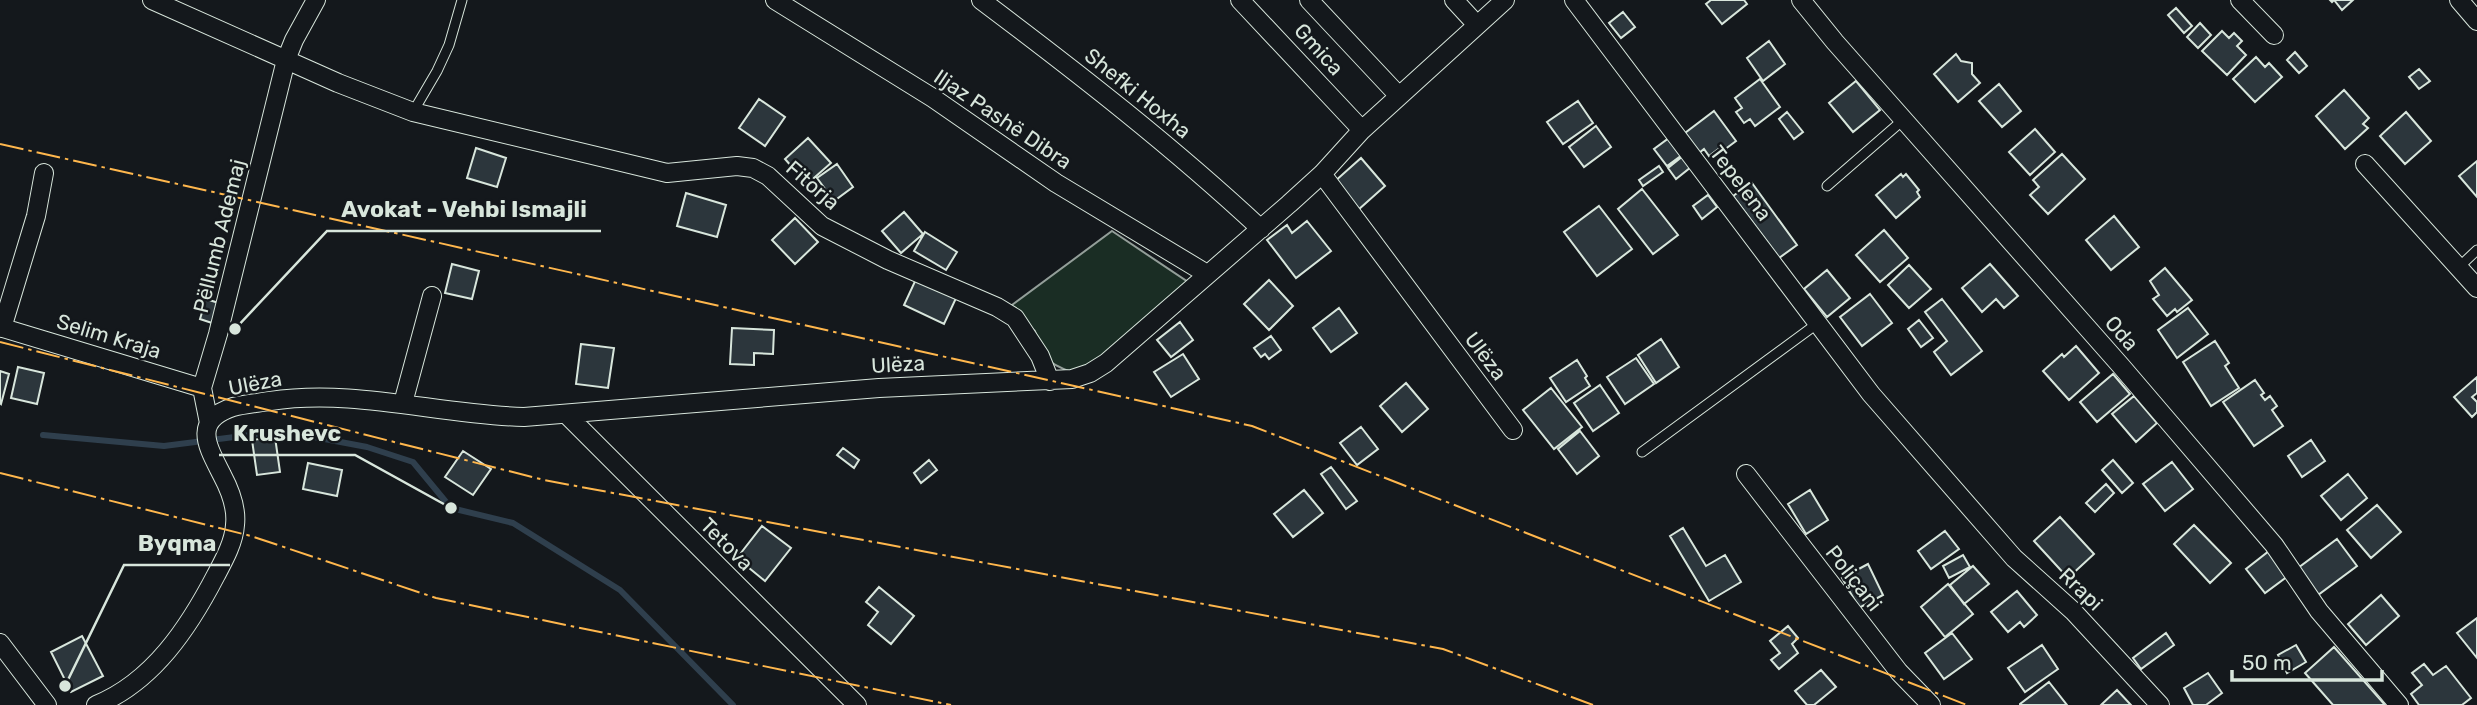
<svg xmlns="http://www.w3.org/2000/svg" width="2477" height="705" font-family="Rubik,sans-serif">
  <rect width="100%" height="100%" fill="#14181c"/>
  <path fill="#1a2d24" stroke="#939e99" stroke-width="2" d="M 1112,231 L 1188,282 L 1121,347 L 1073,373 C 1048,363 1040,359 1035,331 L 1008,308 Z"/>
  <g fill="none" stroke-linecap="round" stroke-linejoin="round">
    <path stroke="#2f3f4d" stroke-width="6" d="M 43,435 L 164,446 L 282,431 L 367,447 L 413,462 L 451,508 L 513,523 L 620,590 L 733,705"/>
  </g>
  <path fill="#2c363c" stroke="#d8e6dc" stroke-width="2" d="M 1711,0 L 1744,0 L 1747,4 L 1722,24 L 1706,4 Z
    M 2330,0 L 2353,0 L 2342,10 L 2334,0 L 2332,2 Z
    M 2176,8 L 2192,26 L 2184,33 L 2168,15 Z
    M 1623,12 L 1635,27 L 1621,38 L 1609,23 Z
    M 2200,23 L 2211,35 L 2198,48 L 2187,37 Z
    M 2222,31 L 2229,38 L 2234,33 L 2242,41 L 2237,46 L 2246,55 L 2227,75 L 2202,51 Z
    M 1769,41 L 1785,64 L 1763,81 L 1747,58 Z
    M 2295,52 L 2307,66 L 2299,73 L 2287,60 Z
    M 1956,54 L 1961,61 L 1972,63 L 1972,74 L 1980,83 L 1958,102 L 1934,74 Z
    M 2256,57 L 2265,67 L 2269,63 L 2282,77 L 2255,102 L 2233,79 Z
    M 2419,69 L 2430,81 L 2419,89 L 2409,77 Z
    M 1760,79 L 1780,107 L 1755,126 L 1750,119 L 1744,123 L 1736,112 L 1742,108 L 1735,98 Z
    M 1856,81 L 1880,110 L 1853,132 L 1829,103 Z
    M 1999,84 L 2021,111 L 2002,127 L 1979,101 Z
    M 2344,90 L 2369,118 L 2363,124 L 2368,128 L 2345,149 L 2316,116 Z
    M 759,99 L 785,117 L 765,146 L 739,128 Z
    M 1578,101 L 1593,123 L 1563,144 L 1547,122 Z
    M 1714,111 L 1736,141 L 1724,150 L 1721,147 L 1709,156 L 1704,149 L 1699,153 L 1685,133 Z
    M 1787,112 L 1803,132 L 1794,139 L 1779,119 Z
    M 2406,112 L 2431,141 L 2405,164 L 2380,136 Z
    M 1596,126 L 1611,147 L 1584,167 L 1569,147 Z
    M 2035,129 L 2055,152 L 2030,175 L 2009,152 Z
    M 808,138 L 831,163 L 807,184 L 785,159 Z
    M 1669,138 L 1682,155 L 1667,166 L 1654,149 Z
    M 476,148 L 506,158 L 497,187 L 467,178 Z
    M 2062,154 L 2085,179 L 2048,214 L 2030,195 L 2039,187 L 2033,180 Z
    M 1683,156 L 1691,167 L 1676,179 L 1668,168 Z
    M 1361,158 L 1385,186 L 1358,210 L 1334,182 Z
    M 2477,161 L 2477,197 L 2459,176 Z
    M 837,164 L 853,187 L 834,201 L 817,178 Z
    M 1659,166 L 1663,172 L 1643,186 L 1639,180 Z
    M 1901,174 L 1903,177 L 1906,174 L 1919,190 L 1917,192 L 1920,197 L 1896,218 L 1876,195 Z
    M 1752,183 L 1797,245 L 1779,258 L 1733,196 Z
    M 1642,189 L 1678,235 L 1653,254 L 1618,209 Z
    M 686,193 L 726,205 L 717,237 L 677,226 Z
    M 1708,195 L 1717,207 L 1702,219 L 1693,206 Z
    M 1599,206 L 1632,249 L 1597,276 L 1564,232 Z
    M 904,212 L 923,234 L 901,253 L 882,231 Z
    M 2114,216 L 2139,247 L 2111,270 L 2086,240 Z
    M 795,218 L 818,242 L 795,264 L 772,240 Z
    M 1307,221 L 1331,251 L 1296,278 L 1267,240 L 1287,225 L 1292,233 Z
    M 1884,230 L 1908,258 L 1880,282 L 1856,255 Z
    M 925,232 L 957,252 L 946,270 L 914,251 Z
    M 452,264 L 479,271 L 472,299 L 445,293 Z
    M 1990,264 L 2018,296 L 2004,308 L 1996,299 L 1982,312 L 1962,288 Z
    M 1909,265 L 1931,289 L 1909,308 L 1888,285 Z
    M 2165,268 L 2192,300 L 2177,312 L 2175,309 L 2167,316 L 2153,299 L 2159,295 L 2150,281 Z
    M 1827,270 L 1850,298 L 1827,317 L 1804,289 Z
    M 917,277 L 957,296 L 944,324 L 904,305 Z
    M 1269,280 L 1293,306 L 1269,330 L 1244,304 Z
    M 1870,294 L 1892,323 L 1862,346 L 1840,317 Z
    M 206,299 L 225,305 L 218,325 L 200,319 Z
    M 1942,299 L 1982,351 L 1951,375 L 1934,352 L 1947,341 L 1925,312 Z
    M 1339,308 L 1357,333 L 1331,352 L 1313,328 Z
    M 2188,308 L 2208,334 L 2177,358 L 2158,330 Z
    M 1919,320 L 1933,338 L 1921,347 L 1908,329 Z
    M 1180,322 L 1193,340 L 1171,357 L 1157,340 Z
    M 732,328 L 774,330 L 773,354 L 754,353 L 754,365 L 730,364 Z
    M 1271,336 L 1281,350 L 1269,359 L 1265,354 L 1261,357 L 1254,348 Z
    M 1661,339 L 1679,367 L 1656,383 L 1638,355 Z
    M 2215,341 L 2229,363 L 2225,366 L 2239,388 L 2211,406 L 2183,362 Z
    M 581,344 L 614,348 L 608,388 L 576,384 Z
    M 2076,346 L 2099,373 L 2069,400 L 2043,371 L 2062,354 L 2064,357 Z
    M 1183,354 L 1199,379 L 1171,397 L 1154,372 Z
    M 1636,358 L 1654,384 L 1625,404 L 1607,377 Z
    M 1577,360 L 1587,376 L 1585,378 L 1590,386 L 1566,402 L 1550,378 Z
    M 18,367 L 44,373 L 37,404 L 11,398 Z
    M 0,371 L 9,374 L 1,404 L 0,403 Z
    M 2113,374 L 2130,394 L 2097,422 L 2080,402 Z
    M 2477,377 L 2477,393 L 2472,397 L 2477,402 L 2477,412 L 2472,417 L 2454,397 Z
    M 2255,380 L 2264,393 L 2261,395 L 2265,400 L 2270,396 L 2277,406 L 2272,410 L 2283,426 L 2254,446 L 2223,402 Z
    M 1406,383 L 1428,409 L 1402,432 L 1380,406 Z
    M 1600,385 L 1619,413 L 1593,431 L 1574,403 Z
    M 1551,388 L 1582,427 L 1554,449 L 1523,410 Z
    M 2134,396 L 2157,423 L 2136,442 L 2112,414 Z
    M 1361,427 L 1378,449 L 1357,465 L 1340,443 Z
    M 1580,431 L 1599,456 L 1577,474 L 1558,449 Z
    M 275,437 L 280,472 L 257,475 L 252,440 Z
    M 2311,440 L 2325,461 L 2302,477 L 2288,456 Z
    M 843,448 L 859,460 L 854,468 L 837,455 Z
    M 463,451 L 491,469 L 473,495 L 445,477 Z
    M 929,460 L 937,470 L 921,483 L 914,473 Z
    M 2113,460 L 2133,483 L 2122,493 L 2102,470 Z
    M 2172,462 L 2193,489 L 2165,511 L 2143,484 Z
    M 308,463 L 342,470 L 337,496 L 303,489 Z
    M 1331,467 L 1357,501 L 1346,509 L 1321,474 Z
    M 2348,474 L 2367,498 L 2341,520 L 2321,496 Z
    M 2106,484 L 2114,493 L 2095,512 L 2086,503 Z
    M 1304,490 L 1323,513 L 1293,537 L 1274,514 Z
    M 1810,490 L 1828,520 L 1806,534 L 1788,504 Z
    M 2377,505 L 2401,532 L 2371,558 L 2347,530 Z
    M 2060,517 L 2094,554 L 2068,578 L 2034,541 Z
    M 2194,525 L 2231,563 L 2210,583 L 2174,544 Z
    M 762,526 L 791,548 L 765,581 L 737,558 Z
    M 1683,528 L 1706,566 L 1725,555 L 1741,582 L 1709,601 L 1670,536 Z
    M 1945,531 L 1959,549 L 1931,569 L 1918,551 Z
    M 2337,539 L 2357,566 L 2318,595 L 2298,568 Z
    M 2269,551 L 2288,576 L 2265,593 L 2246,569 Z
    M 1963,555 L 1970,567 L 1949,578 L 1943,566 Z
    M 1868,564 L 1883,595 L 1859,608 L 1842,578 Z
    M 1973,566 L 1989,584 L 1964,604 L 1950,585 Z
    M 1948,584 L 1973,614 L 1945,637 L 1921,607 Z
    M 879,587 L 914,616 L 891,644 L 868,625 L 878,612 L 866,602 Z
    M 2017,591 L 2037,615 L 2024,627 L 2020,622 L 2008,632 L 1991,612 Z
    M 2381,595 L 2399,616 L 2366,645 L 2348,624 Z
    M 2477,618 L 2477,658 L 2457,633 Z
    M 1788,626 L 1798,638 L 1792,644 L 1798,653 L 1779,669 L 1771,660 L 1780,653 L 1770,641 Z
    M 1952,633 L 1972,659 L 1944,679 L 1925,653 Z
    M 2166,633 L 2174,645 L 2141,669 L 2133,658 Z
    M 82,636 L 103,676 L 71,692 L 51,652 Z
    M 2042,645 L 2058,669 L 2025,692 L 2008,668 Z
    M 2296,645 L 2306,662 L 2287,673 L 2278,655 Z
    M 2334,647 L 2385,705 L 2333,705 L 2305,673 Z
    M 2424,664 L 2433,675 L 2446,666 L 2471,698 L 2462,705 L 2419,705 L 2411,694 L 2422,685 L 2412,673 Z
    M 1821,670 L 1836,687 L 1814,705 L 1807,705 L 1795,691 Z
    M 2208,673 L 2222,693 L 2206,705 L 2193,705 L 2184,688 Z
    M 2049,682 L 2067,705 L 2020,705 L 2020,704 Z
    M 2117,690 L 2131,705 L 2101,705 Z"/>
  <g fill="none" stroke-linecap="round" stroke-linejoin="round">
    <g stroke="#d8e6dc" stroke-width="11">
      <path id="service" d="M 413,112 L 437,71 L 449,45 L 462,0
        M 1827,186 L 1903,120
        M 2458,268 L 2477,250
        M 1642,452 L 1818,323"/>
    </g>
    <g stroke="#d8e6dc" stroke-width="20">
      <path id="minor" d="M 152,0 L 338,83 L 413,112 L 667,173 L 737,166 L 753,168 L 768,176 L 822,226 L 888,260 L 997,307 L 1015,318 L 1040,356 L 1050,381
        M 775,0 L 933,98 L 1056,183 L 1207,274
        M 981,0 C 1078,73 1172,146 1261,229
        M 1240,0 L 1362,130
        M 1309,0 L 1399,96
        M 1454,0 L 1477,25
        M 1574,0 L 1871,394 L 2014,558 L 2073,611 L 2160,705
        M 1801,0 L 1835,42 L 2121,366 L 2274,545 L 2319,611 L 2399,705
        M 2240,0 L 2274,35
        M 2459,0 L 2477,21
        M 2365,164 L 2477,288
        M 1322,174 L 1513,430
        M 0,327 L 202,388
        M 2,328 L 36,216 L 44,173
        M 403,403 L 432,296
        M 566,414 L 857,705
        M 209,423 L 202,388 L 218,334 L 286,60 L 294,40 L 316,0
        M 1746,474 L 1899,672 L 1931,705
        M 0,643 L 47,705
        M 96,705 C 153,682 189,627 216,575 C 224,560 234,542 235,525 C 237,508 230,490 222,475 C 208,447 191,421 233,407 C 245,404 258,403 270,401 C 355,388 439,415 524,417 L 879,388 L 1072,379 L 1090,373 L 1106,363 L 1289,204 L 1322,174 L 1362,130 L 1505,0"/>
    </g>
    <use href="#service" stroke="#14181c" stroke-width="9"/>
    <use href="#minor" stroke="#14181c" stroke-width="18"/>
    <path stroke="#ffb74d" stroke-width="2" stroke-dasharray="24 5 3.5 5" stroke-linecap="butt" d="M 0,144 L 1252,426 L 1967,705
      M 0,342 L 544,480 L 1443,649 L 1593,705
      M 0,473 L 251,536 L 436,598 L 951,705"/>
  </g>
  <g text-anchor="middle" dominant-baseline="central" stroke-width="5" stroke-linejoin="round" paint-order="stroke">
    <g font-size="21" fill="#d8e6dc" stroke="#14181c">
      <text transform="translate(1319 49) rotate(48)">Gmica</text>
      <text transform="translate(1138 93) rotate(39)">Shefki Hoxha</text>
      <text transform="translate(1003 119) rotate(34)">Iljaz Pashë Dibra</text>
      <text transform="translate(1741 183) rotate(53)">Tepelena</text>
      <text transform="translate(813 185) rotate(41)">Fitorja</text>
      <text transform="translate(219 236) rotate(-76)">Pëllumb Ademaj</text>
      <text transform="translate(2122 333) rotate(49)">Oda</text>
      <text transform="translate(109 336) rotate(17)">Selim Kraja</text>
      <text transform="translate(1486 356) rotate(53)">Ulëza</text>
      <text transform="translate(898 364) rotate(-3)">Ulëza</text>
      <text transform="translate(255 383) rotate(-11)">Ulëza</text>
      <text transform="translate(727 544) rotate(45)">Tetova</text>
      <text transform="translate(1854 578) rotate(52)">Poliçani</text>
      <text transform="translate(2081 589) rotate(44)">Rrapi</text>
    </g>
  </g>
  <path fill="none" stroke="#d8e6dc" stroke-width="2.5" d="M235 329L327 231H601M451 508L355 455H219M65 686L124 565H230"/>
  <g fill="#d8e6dc" stroke="#14181c" stroke-width="2.5">
    <circle cx="235" cy="329" r="7"/>
    <circle cx="451" cy="508" r="7"/>
    <circle cx="65" cy="686" r="7"/>
  </g>
  <g font-size="23" text-anchor="middle" font-weight="bold" fill="#d8e6dc" stroke="#14181c" stroke-width="5" stroke-linejoin="round" paint-order="stroke">
    <text x="464" y="217">Avokat - Vehbi Ismajli</text>
    <text x="287" y="441">Krushevc</text>
    <text x="177" y="551">Byqma</text>
  </g>
  <path d="M2232 670v10h150v-10" fill="none" stroke="#d8e6dc" stroke-width="3.5"/>
  <text x="2242" y="670" font-size="21" fill="#d8e6dc" stroke="#14181c" stroke-width="5" paint-order="stroke">50 m</text>
</svg>
